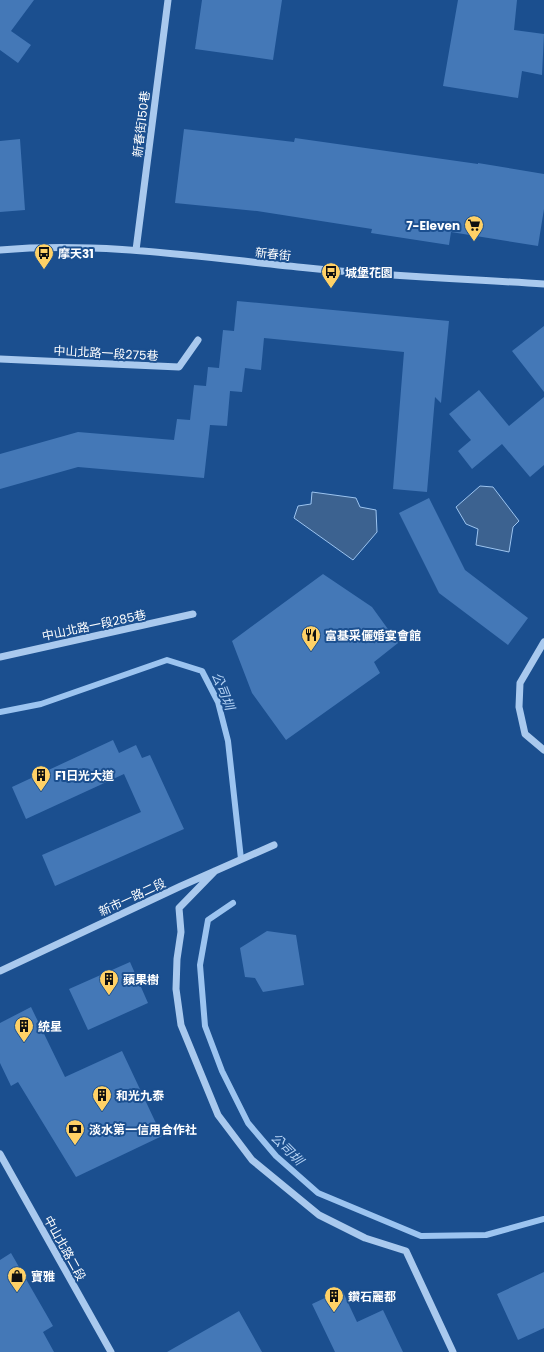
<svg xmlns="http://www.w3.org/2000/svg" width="544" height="1352" font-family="Poppins,'Noto Sans TC',sans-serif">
  <rect width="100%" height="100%" fill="#1b4f8f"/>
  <path fill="#3c6290" stroke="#9cc4f0" d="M 480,486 L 493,487 L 519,521 L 513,527 L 509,552 L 476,545 L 478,529 L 466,524 L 456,507 Z
    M 312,492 L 356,498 L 360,507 L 376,510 L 377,532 L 353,560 L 294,518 L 298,506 L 311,504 Z"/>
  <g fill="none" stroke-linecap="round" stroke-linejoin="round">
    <path stroke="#9cc4f0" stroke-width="6" d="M 0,712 L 41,704 L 167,660 L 202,671 L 218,702 L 228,741 L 241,859
      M 233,903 L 208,920 L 200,965 L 205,1026 L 222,1071 L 248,1123 L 276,1156 L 318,1193 L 421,1236 L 486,1235 L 544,1219"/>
  </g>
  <path fill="#4478b7" d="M 0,0 L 34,0 L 11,31 L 31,45 L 18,63 L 0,50 Z
    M 202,0 L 282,0 L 273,60 L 195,49 Z
    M 458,0 L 517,0 L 514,30 L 544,34 L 542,75 L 522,71 L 518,98 L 443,86 Z
    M 184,129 L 294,142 L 295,138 L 478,164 L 478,163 L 544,174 L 544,209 L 538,246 L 451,232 L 449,245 L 371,233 L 372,229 L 257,211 L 175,203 Z
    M 20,139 L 25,210 L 0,212 L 0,141 Z
    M 237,301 L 449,321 L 441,403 L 435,397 L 427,492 L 393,489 L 404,352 L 264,338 L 261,370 L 245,368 L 242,392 L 230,391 L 227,426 L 210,425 L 204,478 L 78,467 L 0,489 L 0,454 L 78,432 L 174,440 L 177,419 L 190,420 L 194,385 L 206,386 L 208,367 L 219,368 L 223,330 L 234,331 Z
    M 544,326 L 544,392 L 512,351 Z
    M 479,390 L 509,426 L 544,397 L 544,465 L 530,477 L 502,444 L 472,469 L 458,451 L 471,440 L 449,414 Z
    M 429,498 L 465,570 L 528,618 L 508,645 L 439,593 L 399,513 Z
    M 323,574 L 372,607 L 398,643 L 374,662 L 380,673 L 286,740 L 252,693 L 232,641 Z
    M 113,740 L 119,753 L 136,745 L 142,758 L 150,755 L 184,829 L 55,886 L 42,855 L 141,812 L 124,774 L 26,819 L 12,787 Z
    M 267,931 L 296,935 L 304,985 L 263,992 L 255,978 L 245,977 L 240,948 Z
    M 130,962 L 148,1003 L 88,1030 L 69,989 Z
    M 31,1007 L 65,1077 L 122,1051 L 162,1136 L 76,1177 L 18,1082 L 11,1086 L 0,1063 L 0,1023 Z
    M 11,1253 L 53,1326 L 43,1332 L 54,1352 L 0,1352 L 0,1260 Z
    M 544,1272 L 544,1328 L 518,1340 L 497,1294 Z
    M 342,1290 L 357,1322 L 383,1310 L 403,1352 L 335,1352 L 312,1304 Z
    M 239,1311 L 262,1352 L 167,1352 Z"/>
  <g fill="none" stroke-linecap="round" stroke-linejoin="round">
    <path stroke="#a9c9ee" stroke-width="7" d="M 0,250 C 103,241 206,258 308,268 C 386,276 465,279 544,284
      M 136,250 L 168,0
      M 0,359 L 179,367 L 198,340
      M 544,642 L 520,683 L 519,707 L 525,734 L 544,750
      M 0,657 L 193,614
      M 215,871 L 179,908 L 181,932 L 177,959 L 176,989 L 181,1025 L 218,1115 L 252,1160 L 319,1215 L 365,1238 L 406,1251 L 453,1352
      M 0,971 L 181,886 L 274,845
      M 0,1154 L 111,1352"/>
  </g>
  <defs>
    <g id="supermarket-pin" transform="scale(1)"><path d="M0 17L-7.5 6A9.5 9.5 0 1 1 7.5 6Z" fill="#ffd166" stroke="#1b4f8f"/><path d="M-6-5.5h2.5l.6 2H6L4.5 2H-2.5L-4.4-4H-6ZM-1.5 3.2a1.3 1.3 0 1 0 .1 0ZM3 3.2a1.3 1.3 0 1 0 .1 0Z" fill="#111"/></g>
    <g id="bus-pin" transform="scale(1)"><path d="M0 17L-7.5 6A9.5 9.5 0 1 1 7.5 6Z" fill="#ffd166" stroke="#1b4f8f"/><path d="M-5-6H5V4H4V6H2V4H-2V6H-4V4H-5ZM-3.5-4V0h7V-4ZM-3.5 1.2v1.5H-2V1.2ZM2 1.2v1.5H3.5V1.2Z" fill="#111"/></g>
    <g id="restaurant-pin" transform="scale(1)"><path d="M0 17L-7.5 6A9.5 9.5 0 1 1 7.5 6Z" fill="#ffd166" stroke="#1b4f8f"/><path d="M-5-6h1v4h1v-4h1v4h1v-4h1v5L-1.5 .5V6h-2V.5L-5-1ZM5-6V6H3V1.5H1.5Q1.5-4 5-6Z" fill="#111"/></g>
    <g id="building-pin" transform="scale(1)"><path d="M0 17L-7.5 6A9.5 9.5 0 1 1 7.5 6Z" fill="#ffd166" stroke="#1b4f8f"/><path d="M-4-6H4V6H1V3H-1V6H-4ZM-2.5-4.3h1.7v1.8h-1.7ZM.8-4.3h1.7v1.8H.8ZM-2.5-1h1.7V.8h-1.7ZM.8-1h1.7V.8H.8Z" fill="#111"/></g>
    <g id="bank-pin" transform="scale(1)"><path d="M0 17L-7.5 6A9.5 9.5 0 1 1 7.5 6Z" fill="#ffd166" stroke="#1b4f8f"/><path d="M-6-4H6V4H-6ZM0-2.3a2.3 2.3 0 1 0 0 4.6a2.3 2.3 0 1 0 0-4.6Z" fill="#111"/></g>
    <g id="shop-pin" transform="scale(1)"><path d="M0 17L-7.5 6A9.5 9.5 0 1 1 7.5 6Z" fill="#ffd166" stroke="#1b4f8f"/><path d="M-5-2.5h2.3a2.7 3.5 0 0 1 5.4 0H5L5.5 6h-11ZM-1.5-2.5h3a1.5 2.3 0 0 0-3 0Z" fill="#111"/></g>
  </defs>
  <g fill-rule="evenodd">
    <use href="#supermarket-pin" x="474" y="225"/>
    <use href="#bus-pin" x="44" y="253"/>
    <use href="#bus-pin" x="331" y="272"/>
    <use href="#restaurant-pin" x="311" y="635"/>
    <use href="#building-pin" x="41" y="775"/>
    <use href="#building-pin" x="109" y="979"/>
    <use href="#building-pin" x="24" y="1026"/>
    <use href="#building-pin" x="102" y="1095"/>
    <use href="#bank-pin" x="75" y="1129"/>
    <use href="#shop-pin" x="17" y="1276"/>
    <use href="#building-pin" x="334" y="1296"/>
  </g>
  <g text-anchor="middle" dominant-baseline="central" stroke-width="4" stroke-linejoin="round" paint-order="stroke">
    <g font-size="12" fill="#fff" stroke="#1b4f8f">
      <text transform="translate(141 124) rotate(-83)">新春街150巷</text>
      <text transform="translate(273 254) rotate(6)">新春街</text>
      <text transform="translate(106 353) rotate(3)">中山北路一段275巷</text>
      <text transform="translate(94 625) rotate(-12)">中山北路一段285巷</text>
      <text transform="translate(132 897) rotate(-25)">新市一路二段</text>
      <text transform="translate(65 1248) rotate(61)">中山北路二段</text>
    </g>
    <g font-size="12" font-weight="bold" fill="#fff" stroke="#1b4f8f" text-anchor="start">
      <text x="460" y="225" text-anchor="end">7-Eleven</text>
      <text x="58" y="253">摩天31</text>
      <text x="345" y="272">城堡花園</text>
      <text x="325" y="635">富基采儷婚宴會館</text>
      <text x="55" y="775">F1日光大道</text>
      <text x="123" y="979">蘋果樹</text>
      <text x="38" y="1026">統星</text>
      <text x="116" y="1095">和光九泰</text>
      <text x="89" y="1129">淡水第一信用合作社</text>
      <text x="31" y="1276">寶雅</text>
      <text x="348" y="1296">鑽石麗都</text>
    </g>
    <g font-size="13" font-style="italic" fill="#b5d3f5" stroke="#1b4f8f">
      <text transform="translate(223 691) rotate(68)">公司圳</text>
      <text transform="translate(287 1149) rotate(45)">公司圳</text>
    </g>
  </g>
</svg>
